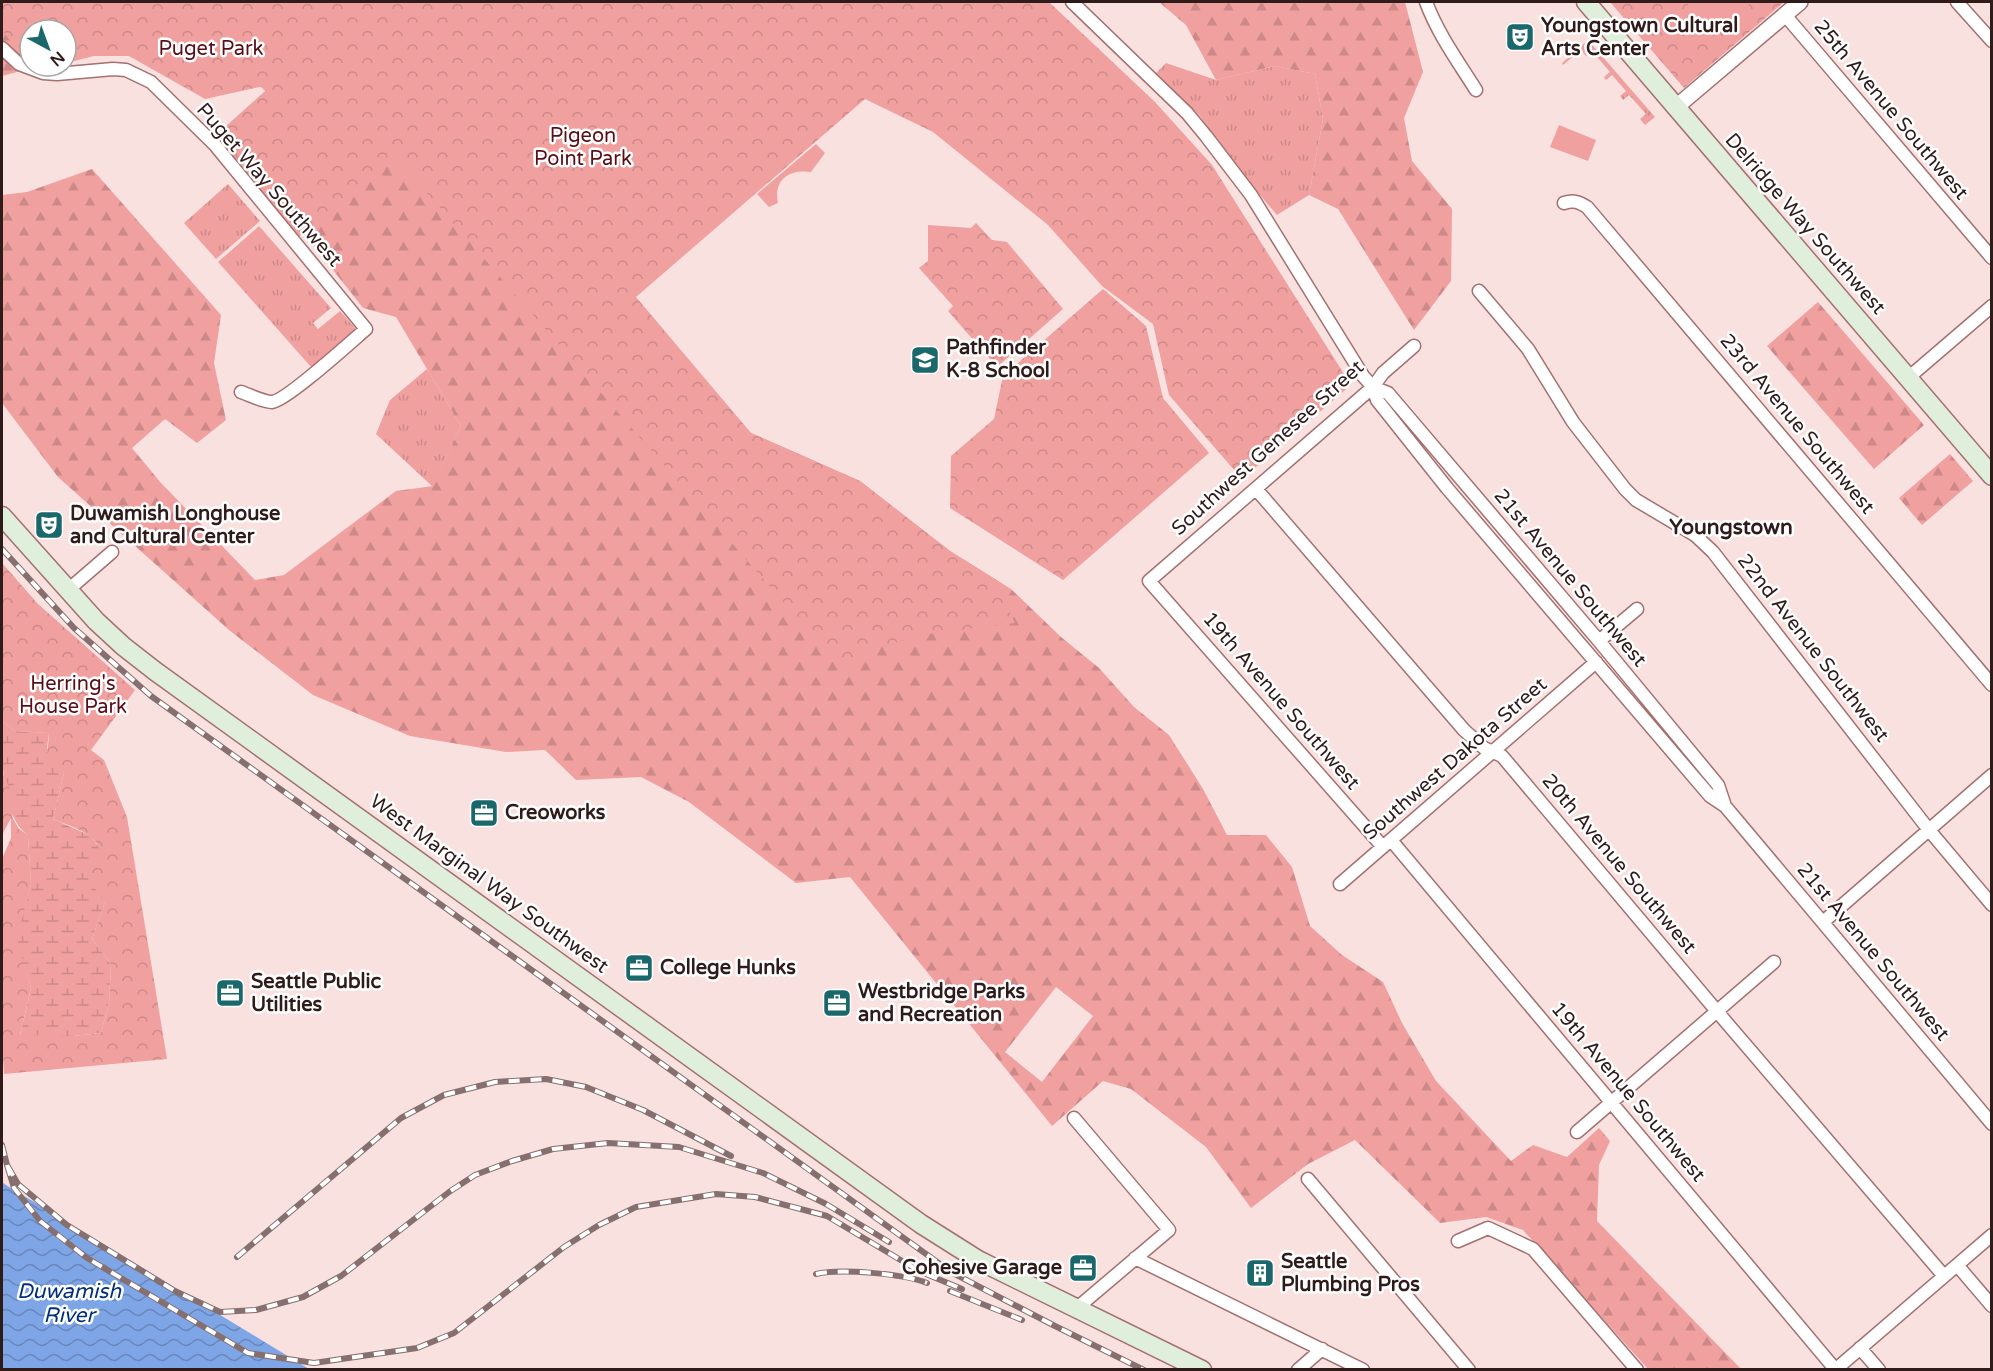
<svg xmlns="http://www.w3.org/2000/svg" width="1993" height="1371" font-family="'Varela Round',sans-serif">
  <defs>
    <pattern id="grass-tufts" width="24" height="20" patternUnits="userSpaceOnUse" patternTransform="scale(1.5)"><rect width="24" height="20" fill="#efa09f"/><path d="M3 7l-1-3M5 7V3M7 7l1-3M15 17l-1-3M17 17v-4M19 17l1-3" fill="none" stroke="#cd8988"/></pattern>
    <pattern id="forest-firs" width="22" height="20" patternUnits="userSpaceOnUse" patternTransform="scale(1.5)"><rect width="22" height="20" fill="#efa09f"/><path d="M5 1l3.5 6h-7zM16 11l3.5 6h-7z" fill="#cd8988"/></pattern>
    <pattern id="wetland-marsh" width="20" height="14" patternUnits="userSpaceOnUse" patternTransform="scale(1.5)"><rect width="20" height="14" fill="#efa09f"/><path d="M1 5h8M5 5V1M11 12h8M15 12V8" fill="none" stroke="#cd8988"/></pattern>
    <pattern id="park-crowns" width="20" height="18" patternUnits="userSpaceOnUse" patternTransform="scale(1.5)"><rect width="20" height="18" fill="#efa09f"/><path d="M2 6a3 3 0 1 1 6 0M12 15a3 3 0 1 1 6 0" fill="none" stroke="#cd8988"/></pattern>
    <pattern id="water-waves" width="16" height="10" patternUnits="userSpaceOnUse" patternTransform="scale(1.5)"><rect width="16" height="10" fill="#7ea5e6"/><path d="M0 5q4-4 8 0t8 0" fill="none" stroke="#6886ba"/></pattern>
  </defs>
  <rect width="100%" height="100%" fill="#f9e1e0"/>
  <path fill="url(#grass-tufts)" d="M 1588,40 L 1655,117 L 1645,125 L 1640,119 L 1646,114 L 1629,95 L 1623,100 L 1620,96 L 1626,91 L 1612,75 L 1606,80 L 1604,77 L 1610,72 L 1592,51 L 1586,56 L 1581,50 L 1563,65 L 1562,63 Z
    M 1166,63 L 1216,80 L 1275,66 L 1315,74 L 1323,119 L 1309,195 L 1277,215 L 1247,180 L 1199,115 L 1156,73 Z
    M 228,184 L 260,221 L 216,259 L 184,223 Z
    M 259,226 L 331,308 L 313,323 L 318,329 L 340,311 L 356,329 L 312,368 L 218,262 Z
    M 427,369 L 461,426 L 433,487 L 376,434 L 390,400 Z"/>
  <path fill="url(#forest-firs)" fill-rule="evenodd" d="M 2,2 L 592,2 L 437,177 L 751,433 L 860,481 L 950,551 L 1011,589 L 1061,637 L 1099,668 L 1134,707 L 1169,735 L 1203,789 L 1227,835 L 1266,835 L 1292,867 L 1310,926 L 1342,955 L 1383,982 L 1402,1023 L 1436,1081 L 1511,1161 L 1533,1145 L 1567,1157 L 1599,1128 L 1610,1141 L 1599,1165 L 1597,1221 L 1741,1369 L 1648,1369 L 1523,1230 L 1486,1217 L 1440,1223 L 1355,1140 L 1308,1164 L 1251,1208 L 1206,1147 L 1131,1089 L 1103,1081 L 1052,1126 L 850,877 L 796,883 L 689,802 L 641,777 L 576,780 L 545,750 L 506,752 L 410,736 L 313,695 L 229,630 L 58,477 L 2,403 L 2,195 L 27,192 L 92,169 L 221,315 L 214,363 L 226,420 L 197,443 L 165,419 L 132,448 L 161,483 L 255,580 L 284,575 L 396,491 L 433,486 L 461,426 L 396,317 L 363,308 L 278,200 L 269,94 L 231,62 L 66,30 L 30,30 L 30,66 L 39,66 L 2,76 ZM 1056,987 L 1093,1016 L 1042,1082 L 1005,1052 Z
    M 1159,2 L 1405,2 L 1423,72 L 1404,118 L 1412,161 L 1452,209 L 1451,281 L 1414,330 L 1338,209 L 1309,195 L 1323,119 L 1315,74 L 1275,66 L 1216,80 L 1186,25 Z
    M 1818,302 L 1924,425 L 1874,469 L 1767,346 Z
    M 1950,454 L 1973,481 L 1922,525 L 1899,498 Z"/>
  <path fill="url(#wetland-marsh)" d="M 2,721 L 15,731 L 49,733 L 47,748 L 64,773 L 53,819 L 91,836 L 100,849 L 105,902 L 92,939 L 111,964 L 109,1003 L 101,1033 L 73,1036 L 20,1036 L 31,988 L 16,939 L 31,884 L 28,835 C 0,816 2,752 2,721 Z"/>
  <path fill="url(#park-crowns)" d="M 2,2 L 1049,2 L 1155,102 L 1212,165 L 1351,385 L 1242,479 L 1169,395 L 1153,324 L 1102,286 L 1048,225 L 933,132 L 865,99 L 636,297 L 751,433 L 860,481 L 950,551 L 995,579 L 1015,623 L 919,635 L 881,647 L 845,673 L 392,153 L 291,244 L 206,144 L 273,84 L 205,99 L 129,56 L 94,56 L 74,61 L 66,61 L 66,30 L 30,30 L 30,53 L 12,43 L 2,30 Z
    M 1610,2 L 1784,2 L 1684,88 Z
    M 976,223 L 992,240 L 1007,242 L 1063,309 L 997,367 L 948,311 L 953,306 L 919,268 L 928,261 L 928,225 L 971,228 Z
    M 1103,289 L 1146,326 L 1163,398 L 1209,453 L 1063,580 L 950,508 L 951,456 L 994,419 L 1003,376 Z
    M 2,563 L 38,604 L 135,690 L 91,750 L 104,760 L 127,817 L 167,1059 L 4,1074 L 2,1038 L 2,859 L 11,838 L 11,818 L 2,835 L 2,772 C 8,786 19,801 12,817 L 19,829 L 28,835 L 31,884 L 17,939 L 31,988 L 20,1035 L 73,1036 L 101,1033 L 109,1003 L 111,964 L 92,939 L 105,902 C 94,886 75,870 100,855 C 101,834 69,826 53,819 L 64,773 L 47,760 L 49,733 L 15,731 L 2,721 Z"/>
  <path fill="#efa09f" d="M 1689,2 L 1752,2 L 1713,35 C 1690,43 1682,19 1689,2 Z
    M 1559,125 L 1596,140 L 1588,161 L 1550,147 Z
    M 816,144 L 825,153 L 811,172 C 790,169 773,179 778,203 L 769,207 L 757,194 Z"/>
  <path fill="url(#water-waves)" d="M 2,1182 L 6,1185 L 309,1369 L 2,1369 Z"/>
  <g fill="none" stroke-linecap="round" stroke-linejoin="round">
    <g stroke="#a47070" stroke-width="15">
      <path id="minor" d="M 1072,2 L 1187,113 L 1206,136 L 1251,195 L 1363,376 L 1373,387 L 1377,400 L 1447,488 L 1710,796 L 1725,806 L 1992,1124
        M 1426,2 C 1438,34 1457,60 1476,90
        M 1957,2 L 1992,41
        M 1785,15 L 1992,258
        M 2,48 L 19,64 L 43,73 L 57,74 L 113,69 L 126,70 L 151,82 L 215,145 L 366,329 C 352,341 286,401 272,402 C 263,402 250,395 241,392
        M 1564,203 C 1574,200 1579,202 1587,207 L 1992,685
        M 1479,291 L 1528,349 L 1573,422 L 1625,489 L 1636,500 L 1695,535 L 1713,552 L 1929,830 L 1992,905
        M 1908,378 L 1992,306
        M 1373,387 L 1388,393 L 1599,641 L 1718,785 L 1725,806
        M 1256,489 L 1464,730 L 1484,748 L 1502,756 L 1726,1022 L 1944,1276
        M 68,590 L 112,552
        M 1599,641 L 1637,609
        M 1391,840 L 1835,1369
        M 1383,847 L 1149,581 L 1373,387 L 1383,373 L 1414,346
        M 1340,884 L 1596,662
        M 1823,922 L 1992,775
        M 1074,1118 L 1169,1230 L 1077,1308
        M 1577,1132 L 1774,962
        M 1308,1179 L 1469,1370
        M 1458,1241 L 1488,1228 L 1533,1249 L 1637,1370
        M 1135,1258 L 1363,1370
        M 1957,1265 L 1992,1306
        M 1860,1348 L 1879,1370
        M 1298,1370 L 1322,1349
        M 1835,1370 L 1992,1235"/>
    </g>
    <g stroke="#a47070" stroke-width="18">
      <path id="tertiary" d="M 1675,108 L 1800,2"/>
    </g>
    <g stroke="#a47070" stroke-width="21">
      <path id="secondary" d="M 1586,2 L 1992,476
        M 2,516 L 96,621 L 123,646 L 155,671 L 921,1224 L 978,1260 L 1202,1370"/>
    </g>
    <use href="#minor" stroke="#fff" stroke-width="12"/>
    <use href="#tertiary" stroke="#fff" stroke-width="15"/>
    <use href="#secondary" stroke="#e0eedc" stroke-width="18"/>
    <g stroke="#86706f" stroke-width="6">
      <path id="rail" d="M 2,549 L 74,628 L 151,696 L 951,1272 L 1055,1326 L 1144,1370
        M 2,1145 L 7,1165 L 18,1184 L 67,1225 L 175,1291 L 220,1312 L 256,1310 L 303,1297 L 341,1276 L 449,1192 L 475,1175 L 512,1161 L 553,1149 L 608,1143 L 679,1147 L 763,1173 L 826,1204 L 889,1242
        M 7,1165 L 14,1188 L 40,1221 L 87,1258 L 248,1353 L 314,1363 L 417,1348 L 454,1333 L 564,1247 L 599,1225 L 636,1207 L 716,1194 L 755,1197 L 827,1216 L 919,1271 L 962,1289
        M 237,1257 L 401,1118 L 444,1095 L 495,1082 L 546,1079 L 586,1087 L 643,1110 L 731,1156
        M 816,1274 C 840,1268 904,1274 927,1283
        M 950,1291 L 1022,1320"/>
    </g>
    <use href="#rail" stroke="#fff" stroke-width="4" stroke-dasharray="11" stroke-linecap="butt"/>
  </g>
  <defs>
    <g id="theatre-square" transform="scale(1.5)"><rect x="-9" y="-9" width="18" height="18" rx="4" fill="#1a686b" stroke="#fff"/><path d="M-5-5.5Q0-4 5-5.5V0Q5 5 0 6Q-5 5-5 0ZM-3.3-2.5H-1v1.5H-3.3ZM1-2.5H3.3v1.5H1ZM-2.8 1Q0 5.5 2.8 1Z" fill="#fff"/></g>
    <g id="school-square" transform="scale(1.5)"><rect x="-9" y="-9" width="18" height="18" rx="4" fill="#1a686b" stroke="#fff"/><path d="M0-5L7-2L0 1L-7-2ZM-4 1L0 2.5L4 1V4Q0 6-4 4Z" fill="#fff"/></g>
    <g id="office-square" transform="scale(1.5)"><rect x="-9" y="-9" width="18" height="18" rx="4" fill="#1a686b" stroke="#fff"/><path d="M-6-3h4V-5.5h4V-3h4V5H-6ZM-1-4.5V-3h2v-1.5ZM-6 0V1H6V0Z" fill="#fff"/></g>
    <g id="building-square" transform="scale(1.5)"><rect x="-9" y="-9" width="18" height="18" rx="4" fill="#1a686b" stroke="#fff"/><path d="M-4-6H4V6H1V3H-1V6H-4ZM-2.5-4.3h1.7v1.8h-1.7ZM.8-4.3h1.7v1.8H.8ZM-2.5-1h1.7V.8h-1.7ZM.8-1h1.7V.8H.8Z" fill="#fff"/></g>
  </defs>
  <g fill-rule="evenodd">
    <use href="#theatre-square" x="1520" y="37"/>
    <use href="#school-square" x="925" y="360"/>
    <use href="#theatre-square" x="49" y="525"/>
    <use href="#office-square" x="484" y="813"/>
    <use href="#office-square" x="639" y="968"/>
    <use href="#office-square" x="230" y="993"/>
    <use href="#office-square" x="837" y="1003"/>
    <use href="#office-square" x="1083" y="1268"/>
    <use href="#building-square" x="1260" y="1273"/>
  </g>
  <g text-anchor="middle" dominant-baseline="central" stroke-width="5" stroke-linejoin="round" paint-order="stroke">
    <g font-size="20" font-weight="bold" fill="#301b1b" stroke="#fff" text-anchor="start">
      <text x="1541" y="26">Youngstown Cultural<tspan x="1541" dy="23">Arts Center</tspan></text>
      <text x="946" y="348">Pathfinder<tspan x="946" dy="23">K-8 School</tspan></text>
      <text x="70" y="514">Duwamish Longhouse<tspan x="70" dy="23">and Cultural Center</tspan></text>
      <text x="505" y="813">Creoworks</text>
      <text x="660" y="968">College Hunks</text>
      <text x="251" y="982">Seattle Public<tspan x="251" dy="23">Utilities</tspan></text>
      <text x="858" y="992">Westbridge Parks<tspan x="858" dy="23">and Recreation</tspan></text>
      <text x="1281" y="1262">Seattle<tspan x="1281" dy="23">Plumbing Pros</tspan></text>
      <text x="1062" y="1268" text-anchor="end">Cohesive Garage</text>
    </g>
    <g font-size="20" fill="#590e17" stroke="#fff">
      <text x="211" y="49">Puget Park</text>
      <text x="583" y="136">Pigeon<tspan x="583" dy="23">Point Park</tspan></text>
      <text x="73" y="684">Herring's<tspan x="73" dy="23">House Park</tspan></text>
    </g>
    <g font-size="20" fill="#301b1b" stroke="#fff">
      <text transform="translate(1891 110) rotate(50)">25th Avenue Southwest</text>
      <text transform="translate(269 185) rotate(49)">Puget Way Southwest</text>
      <text transform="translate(1805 224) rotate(49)">Delridge Way Southwest</text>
      <text transform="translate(1797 424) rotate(50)">23rd Avenue Southwest</text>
      <text transform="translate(1268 448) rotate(-42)">Southwest Genesee Street</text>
      <text transform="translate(1570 578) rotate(50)">21st Avenue Southwest</text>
      <text transform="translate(1813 648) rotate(52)">22nd Avenue Southwest</text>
      <text transform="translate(1281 701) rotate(49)">19th Avenue Southwest</text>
      <text transform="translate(1455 759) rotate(-41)">Southwest Dakota Street</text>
      <text transform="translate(1619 864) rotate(50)">20th Avenue Southwest</text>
      <text transform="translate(489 884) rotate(36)">West Marginal Way Southwest</text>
      <text transform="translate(1873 952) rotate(50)">21st Avenue Southwest</text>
      <text transform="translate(1628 1092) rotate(50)">19th Avenue Southwest</text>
    </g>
    <g font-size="21" font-weight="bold" fill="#301b1b" stroke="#fff">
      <text x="1731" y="527">Youngstown</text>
    </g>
    <g font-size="21" font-style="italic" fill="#012f78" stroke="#fff">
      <text x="69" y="1291">Duwamish<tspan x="69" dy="24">River</tspan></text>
    </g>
  </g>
  <rect width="1993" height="1371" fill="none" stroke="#301b1b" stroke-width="6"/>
  <g transform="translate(48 48) rotate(139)"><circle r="28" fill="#ffffff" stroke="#aca4a4" stroke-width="1.5"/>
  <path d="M0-4.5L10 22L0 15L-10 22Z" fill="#1a686b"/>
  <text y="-9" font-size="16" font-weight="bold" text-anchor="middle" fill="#301b1b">N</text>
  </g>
</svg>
